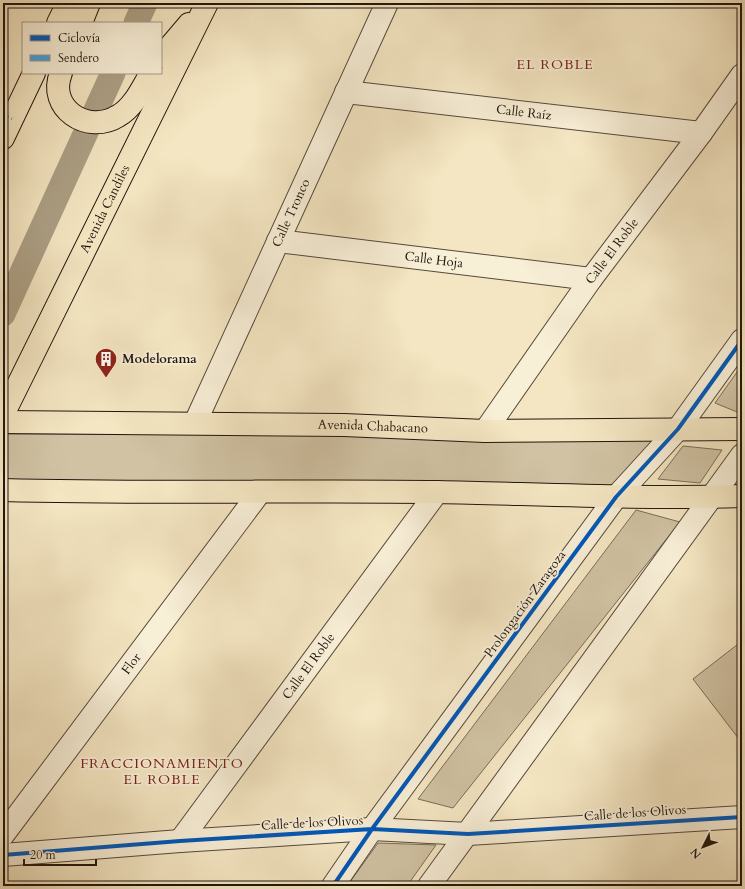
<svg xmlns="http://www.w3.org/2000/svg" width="745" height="889" font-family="Cardo,serif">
  <rect width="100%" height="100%" fill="#f4e6c2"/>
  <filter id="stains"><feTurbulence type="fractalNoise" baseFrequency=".005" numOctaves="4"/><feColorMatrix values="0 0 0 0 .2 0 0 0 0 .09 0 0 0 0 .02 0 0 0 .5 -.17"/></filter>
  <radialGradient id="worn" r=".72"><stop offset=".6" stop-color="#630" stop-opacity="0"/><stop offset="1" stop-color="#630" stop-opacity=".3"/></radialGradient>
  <path fill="#d0c2a3" stroke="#786c58" d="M 742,365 L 742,414 L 715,403 Z
    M 4,434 L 187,434 L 657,439 L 613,491 L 3,484 Z
    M 683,446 L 722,450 L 700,483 L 658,479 Z
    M 636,510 L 680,522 L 453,808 L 418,799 Z
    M 742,641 L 742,743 L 693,679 Z
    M 378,843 L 436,845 L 407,886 L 347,886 Z"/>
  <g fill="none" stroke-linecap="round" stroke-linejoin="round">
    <path stroke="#ac9f85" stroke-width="25" d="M 136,23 L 145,3
      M 3,314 L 113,73"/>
    <g stroke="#56493b" stroke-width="24">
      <g id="minor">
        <path id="s1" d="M 346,92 L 701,133"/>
        <path id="s2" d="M 278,241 L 591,279"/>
        <path id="s3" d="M 195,423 L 387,3"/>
        <path id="s4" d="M 485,431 L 591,279 L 701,133 L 742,75"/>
        <path id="s5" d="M 3,835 L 260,492"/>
        <path id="s6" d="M 180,841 L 437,492"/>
        <path d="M 3,855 L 180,841 L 372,829 L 468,834 L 742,817"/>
        <path d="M 333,886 L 372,829 L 616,497 L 678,429 L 742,340"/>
        <path d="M 429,886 L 742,455"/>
      </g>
    </g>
    <g stroke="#21150e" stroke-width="24">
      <g id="major">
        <path d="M 58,23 L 68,3"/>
        <path d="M 81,23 L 89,3"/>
        <path d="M 161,57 L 189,24"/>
        <path d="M 61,73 C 47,108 87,135 118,116 C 134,107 142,88 151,73"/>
        <path d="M 3,138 L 34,73"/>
        <path id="s7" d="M 3,415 L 207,3"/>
        <path id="s8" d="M 3,422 L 344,425 L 485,431 L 742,429"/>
        <path d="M 3,490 C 148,494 293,490 438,492 C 539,494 640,499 742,496"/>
      </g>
    </g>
    <use href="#minor" stroke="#f8efd7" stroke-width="22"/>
    <use href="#major" stroke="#f4e6c2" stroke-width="22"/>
    <path stroke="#3ea2e9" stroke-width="3" stroke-dasharray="6 3" stroke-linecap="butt" d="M 3,115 L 12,119"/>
    <g stroke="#f8efd7" stroke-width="6">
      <path id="cycleway" d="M 3,855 L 180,841 L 372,829 L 468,834 L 742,817
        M 333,886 L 372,829 L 616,497 L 678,429 L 742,340"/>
    </g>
    <use href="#cycleway" stroke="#0057b8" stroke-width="4"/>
  </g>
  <defs>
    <g id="building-pin" transform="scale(1.15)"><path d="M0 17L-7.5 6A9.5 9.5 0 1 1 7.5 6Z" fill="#8f2418" stroke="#f8efd7"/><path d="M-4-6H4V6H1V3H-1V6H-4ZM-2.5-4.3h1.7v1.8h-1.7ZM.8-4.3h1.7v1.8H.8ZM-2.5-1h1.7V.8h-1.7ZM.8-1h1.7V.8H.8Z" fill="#fff"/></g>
  </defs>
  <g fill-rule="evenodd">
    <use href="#building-pin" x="106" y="359"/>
  </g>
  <g text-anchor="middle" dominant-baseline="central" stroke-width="3.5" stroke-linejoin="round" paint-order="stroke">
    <g font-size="13" fill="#21150e" stroke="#f8efd7">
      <text stroke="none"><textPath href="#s1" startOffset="179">Calle Raíz</textPath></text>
      <text stroke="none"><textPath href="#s7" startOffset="230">Avenida Candiles</textPath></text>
      <text stroke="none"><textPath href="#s3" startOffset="231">Calle Tronco</textPath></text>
      <text stroke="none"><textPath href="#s4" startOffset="220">Calle El Roble</textPath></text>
      <text stroke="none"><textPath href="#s2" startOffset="157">Calle Hoja</textPath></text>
      <text stroke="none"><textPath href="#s8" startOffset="370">Avenida Chabacano</textPath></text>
      <text transform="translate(525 604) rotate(-54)">Prolongación Zaragoza</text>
      <text stroke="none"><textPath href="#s5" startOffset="214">Flor</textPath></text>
      <text stroke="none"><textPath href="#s6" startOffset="217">Calle El Roble</textPath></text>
      <text transform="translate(635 813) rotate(-4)">Calle de los Olivos</text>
      <text transform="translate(312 823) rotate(-3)">Calle de los Olivos</text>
    </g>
    <g font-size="13" font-weight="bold" fill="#21150e" stroke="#f8efd7" text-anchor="start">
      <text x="122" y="359">Modelorama</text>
    </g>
    <g font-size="14" letter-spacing="1" fill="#7a1f14" stroke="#f8efd7">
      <text x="555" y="64">EL ROBLE</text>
      <text x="162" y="763">FRACCIONAMIENTO<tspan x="162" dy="16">EL ROBLE</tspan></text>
    </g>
  </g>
  <rect width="745" height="889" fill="none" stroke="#f4e6c2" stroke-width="16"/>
  <rect x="4" y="4" width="737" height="881" fill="none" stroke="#21150e" stroke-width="2"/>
  <rect x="8" y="8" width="729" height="873" fill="none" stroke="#21150e"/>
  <rect x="22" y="22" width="140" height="52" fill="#f8efd7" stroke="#a29887"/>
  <rect x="30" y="35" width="20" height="6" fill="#0057b8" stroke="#a29887"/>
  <text x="58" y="42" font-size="12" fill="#21150e">Ciclovía</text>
  <rect x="30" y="55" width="20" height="6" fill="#3ea2e9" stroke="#a29887"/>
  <text x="58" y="62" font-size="12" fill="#21150e">Sendero</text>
  <g transform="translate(703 847) rotate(228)" stroke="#f8efd7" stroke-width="3" paint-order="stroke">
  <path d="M0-3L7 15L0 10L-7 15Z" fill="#21150e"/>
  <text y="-6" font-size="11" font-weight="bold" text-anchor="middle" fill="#21150e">N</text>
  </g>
  <path d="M24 859v6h72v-6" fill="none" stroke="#21150e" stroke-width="2"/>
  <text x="30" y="859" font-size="12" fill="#21150e" stroke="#f8efd7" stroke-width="3" paint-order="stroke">20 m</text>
  <rect width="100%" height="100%" filter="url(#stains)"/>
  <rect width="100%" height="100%" fill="url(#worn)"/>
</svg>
